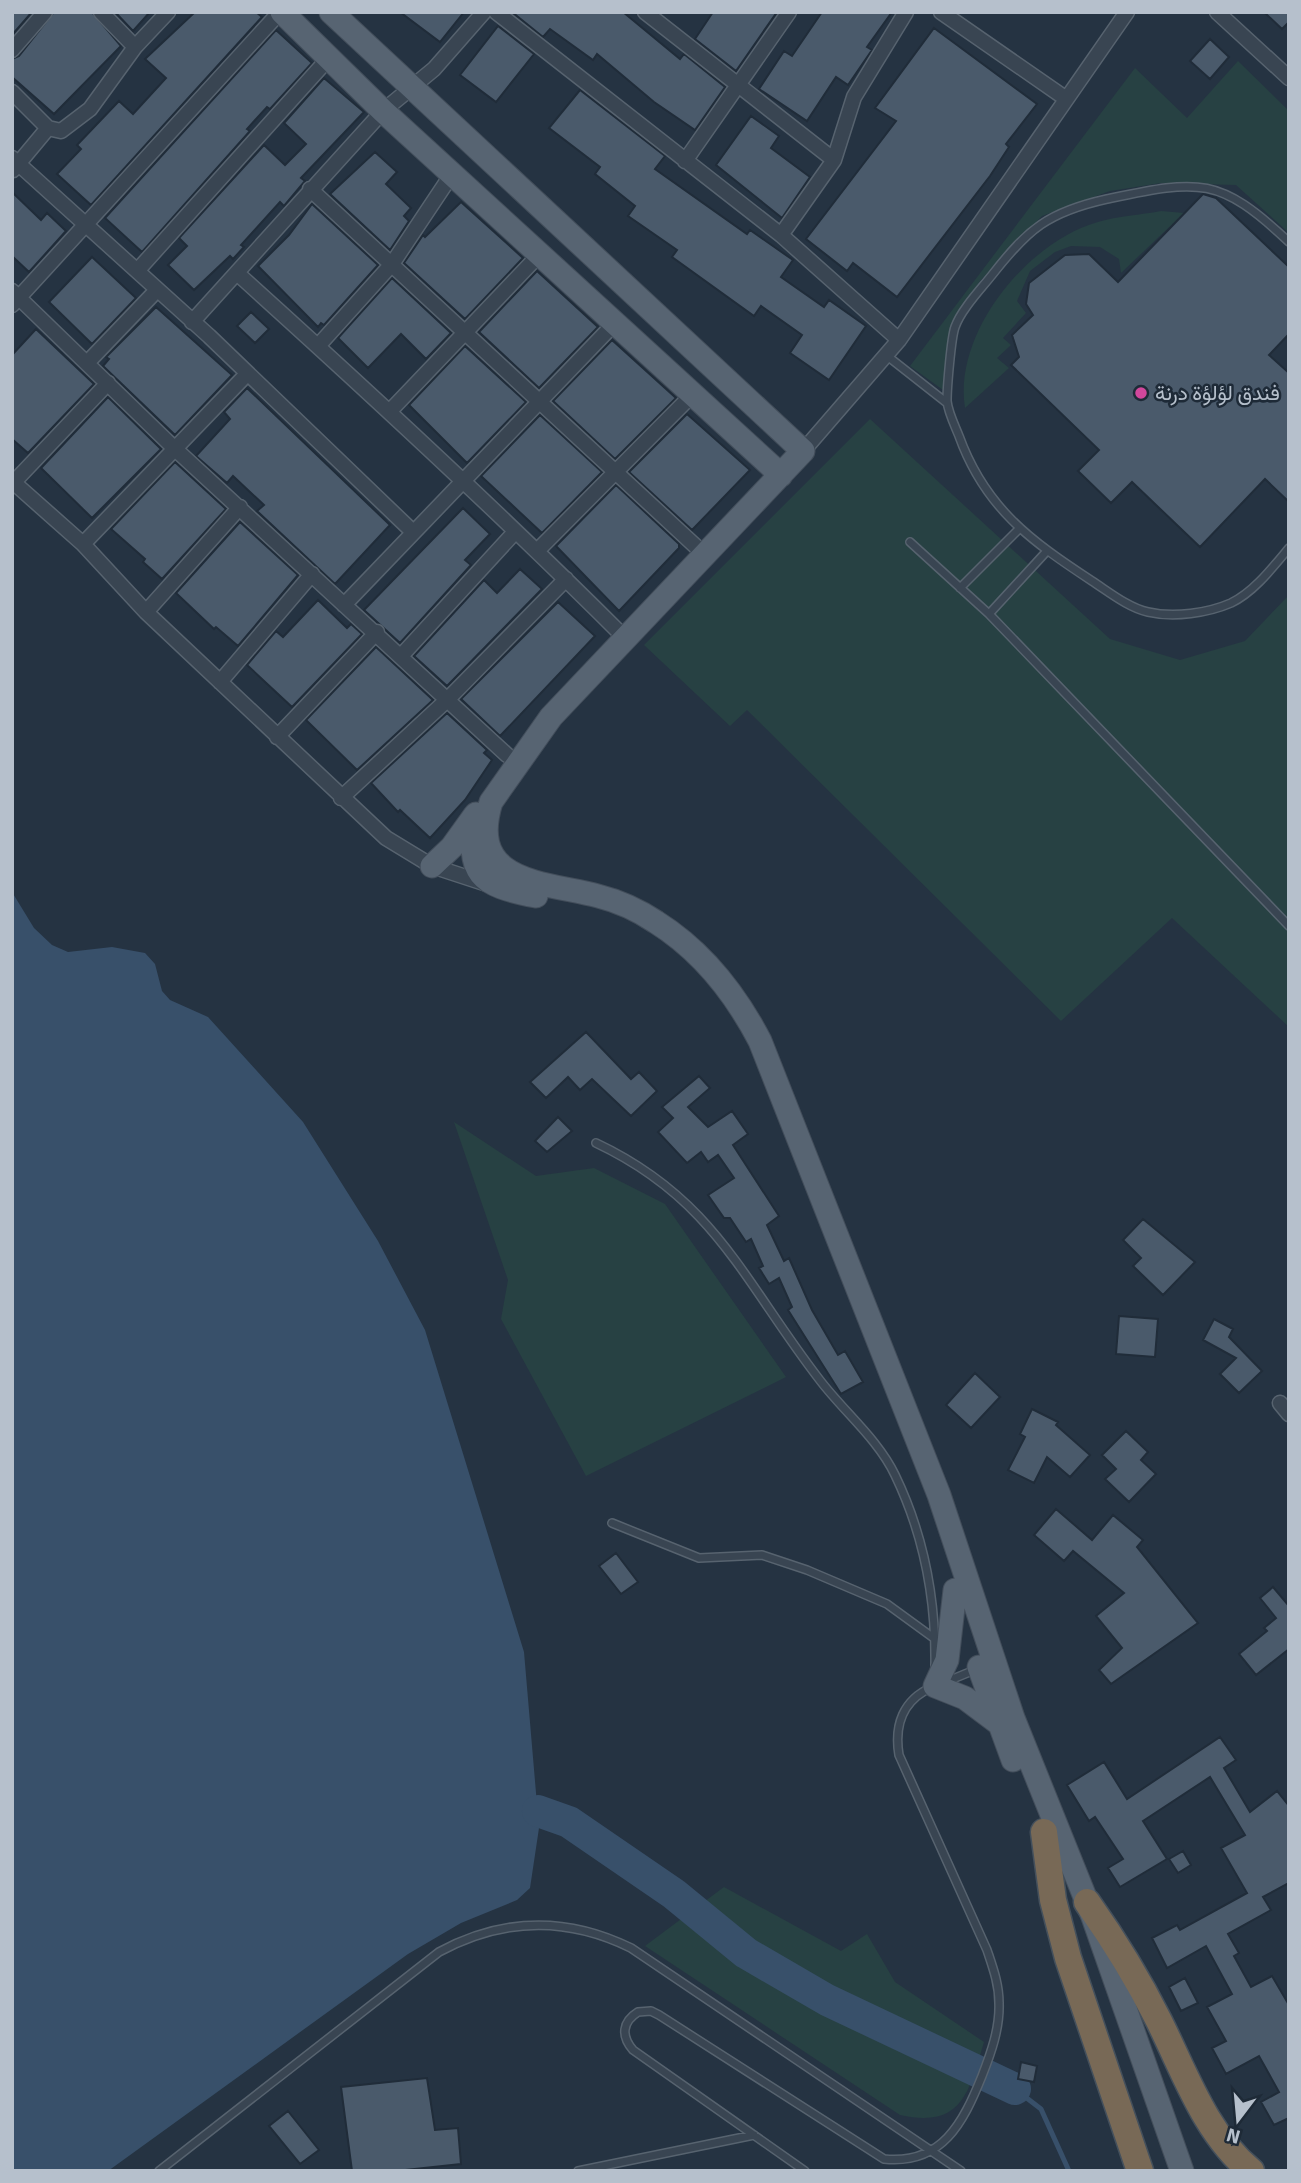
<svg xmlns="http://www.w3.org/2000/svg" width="1301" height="2183" font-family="Signika,Vazirmatn,sans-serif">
  <rect width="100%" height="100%" fill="#253342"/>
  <path fill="#274143" d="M 1238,61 L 1289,111 L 1289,233 L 1236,185 L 1161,183 L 1110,191 L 1042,216 L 980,281 L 952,322 L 943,390 L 910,366 L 1135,68 L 1187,118 Z
    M 1161,211 L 1184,213 L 1121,273 L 1119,259 L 1100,247 L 1071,246 L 1055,252 L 1030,271 L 1017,301 L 1026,313 L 1003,338 L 1011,345 L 997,358 L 1009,368 L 965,408 C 953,333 1027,242 1098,222 C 1118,216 1140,215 1161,211 Z
    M 870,419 L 1110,639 L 1180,660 L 1245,641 L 1289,595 L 1289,1027 L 1172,918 L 1061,1021 L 747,710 L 730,726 L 644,645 Z
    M 454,1122 L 536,1176 L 594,1168 L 665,1204 L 786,1377 L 586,1476 L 501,1319 L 508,1280 Z
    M 724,1887 L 841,1951 L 867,1934 L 895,1982 L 984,2042 C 969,2092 962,2129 900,2115 L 645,1946 Z"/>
  <path fill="#38506a" d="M 12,892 L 34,928 L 52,945 L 68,952 L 112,947 L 145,953 L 155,964 L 162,991 L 170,1000 L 208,1017 L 303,1122 L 378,1241 L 425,1330 L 524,1652 L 539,1828 L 530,1888 L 517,1900 L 461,1923 L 408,1954 L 108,2171 L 12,2171 Z"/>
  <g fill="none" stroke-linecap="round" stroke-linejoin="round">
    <path stroke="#38506a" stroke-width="5" d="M 1015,2089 L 1041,2109 L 1069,2171"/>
    <path stroke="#38506a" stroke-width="32" d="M 538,1811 L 569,1822 L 674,1894 L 746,1953 L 827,2000 L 1015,2089"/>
  </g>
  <path fill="#4a5a6b" stroke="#202c39" stroke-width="2" d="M 12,12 L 32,12 L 12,35 Z
    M 54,12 L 92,12 L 121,46 L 54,114 L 12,77 L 12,59 L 19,56 Z
    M 115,12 L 150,12 L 133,31 Z
    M 195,12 L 256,12 L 262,17 L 91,205 L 57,174 L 81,149 L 77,145 L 119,101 L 133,114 L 166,78 L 145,59 Z
    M 400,12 L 464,12 L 440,42 Z
    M 512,12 L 623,12 L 680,59 L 684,54 L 725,87 L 695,130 L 654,102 L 597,54 L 593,60 L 550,29 L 543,37 Z
    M 713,12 L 777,12 L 736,71 L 695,39 Z
    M 822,12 L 892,12 L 867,47 L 872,50 L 848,85 L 836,77 L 807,121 L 759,89 L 784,51 L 792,56 Z
    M 1264,12 L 1289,12 L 1289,22 L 1282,29 Z
    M 498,26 L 534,54 L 496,102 L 460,75 Z
    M 934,28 L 1037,104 L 1006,144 L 1009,147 L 990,176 L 897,297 L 853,263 L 847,271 L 806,239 L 896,121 L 875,108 Z
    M 276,30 L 312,63 L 270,109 L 267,107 L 247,129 L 250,131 L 142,252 L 105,218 Z
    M 1210,39 L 1229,57 L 1210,79 L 1190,61 Z
    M 324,78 L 364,112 L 301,178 L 305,181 L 284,206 L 280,202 L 241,245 L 244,247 L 233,259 L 230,256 L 194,290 L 168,265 L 187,246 L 179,238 L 264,145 L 285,165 L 306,144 L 284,123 Z
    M 580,90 L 665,156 L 655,169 L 747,234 L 750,230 L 793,260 L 781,277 L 824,307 L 829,300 L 866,326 L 829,380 L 790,353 L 802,335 L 761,306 L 754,316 L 672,257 L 677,250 L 628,216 L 635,206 L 595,174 L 600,167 L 549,128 Z
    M 751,116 L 779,136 L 771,148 L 810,177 L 782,218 L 716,165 Z
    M 375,152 L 397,172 L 386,184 L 411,208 L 404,216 L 409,221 L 390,250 L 330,194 Z
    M 12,192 L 41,220 L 47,213 L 66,231 L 29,272 L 12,256 Z
    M 1203,194 L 1216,198 L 1289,267 L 1289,334 L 1269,355 L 1289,373 L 1289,502 L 1265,479 L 1200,547 L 1132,482 L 1111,503 L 1078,471 L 1099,450 L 1011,365 L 1019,357 L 1012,335 L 1033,315 L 1026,304 L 1029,283 L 1065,255 L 1089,254 L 1118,282 Z
    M 461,202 L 523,258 L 465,319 L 404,263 L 423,235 L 425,237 Z
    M 312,204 L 378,265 L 324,325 L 321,323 L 318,327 L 258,266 L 289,235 Z
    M 92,257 L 136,298 L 92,344 L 49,302 Z
    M 537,271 L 598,327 L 539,388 L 479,332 Z
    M 392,278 L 451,333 L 426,359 L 401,334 L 368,368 L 338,338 Z
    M 156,307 L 232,375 L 175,435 L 103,366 L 109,359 L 106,357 Z
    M 251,312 L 269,329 L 255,343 L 237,326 Z
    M 36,329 L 94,384 L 28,453 L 12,439 L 12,355 Z
    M 612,340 L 676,398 L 615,459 L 553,401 Z
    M 465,346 L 526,402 L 467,463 L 409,405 Z
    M 247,388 L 390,525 L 335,584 L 257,511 L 264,505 L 233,476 L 227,483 L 196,456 L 230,419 L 224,412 Z
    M 108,397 L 161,449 L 92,518 L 41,468 Z
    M 687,414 L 750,470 L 692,530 L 629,472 Z
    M 540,415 L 602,472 L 542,533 L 481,476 Z
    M 175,462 L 226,509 L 162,579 L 143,562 L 145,559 L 111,529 Z
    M 616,485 L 679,544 L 679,548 L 619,611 L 556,546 Z
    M 463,508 L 490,534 L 465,560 L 471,565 L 400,643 L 364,610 Z
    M 240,522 L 298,575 L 238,646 L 216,627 L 214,629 L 176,593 Z
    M 520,569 L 542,589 L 447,686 L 414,656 L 484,580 L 497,593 Z
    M 318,600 L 347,628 L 351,624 L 362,634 L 292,707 L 247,665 L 276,631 L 283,637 Z
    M 558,602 L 595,636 L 500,736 L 461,699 Z
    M 376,647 L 433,700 L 357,770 L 306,720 Z
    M 447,713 L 487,750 L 484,753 L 492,760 L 465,800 L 430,838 L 400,810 L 398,812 L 371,783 Z
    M 586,1032 L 631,1079 L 639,1072 L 657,1091 L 631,1116 L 592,1079 L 580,1090 L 568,1077 L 546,1098 L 530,1082 Z
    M 699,1076 L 710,1088 L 688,1107 L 708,1127 L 732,1111 L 748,1134 L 733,1145 L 779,1216 L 767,1225 L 784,1261 L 789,1258 L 812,1310 L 838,1355 L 845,1351 L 863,1382 L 841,1394 L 788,1310 L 792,1307 L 779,1278 L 769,1284 L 759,1268 L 763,1266 L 751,1239 L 746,1242 L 730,1218 L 724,1218 L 708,1195 L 734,1178 L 718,1155 L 708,1162 L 701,1152 L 687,1163 L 658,1132 L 673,1118 L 662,1107 Z
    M 558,1117 L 572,1131 L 547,1152 L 535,1141 Z
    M 1143,1219 L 1195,1262 L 1163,1295 L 1133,1266 L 1141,1258 L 1123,1240 Z
    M 1119,1316 L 1158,1319 L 1155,1357 L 1116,1354 Z
    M 1214,1319 L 1233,1329 L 1229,1337 L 1262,1371 L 1239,1393 L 1220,1374 L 1236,1358 L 1203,1340 Z
    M 975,1373 L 1000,1397 L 971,1428 L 946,1405 Z
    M 1032,1409 L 1058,1422 L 1056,1425 L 1090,1455 L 1070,1477 L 1047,1457 L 1034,1483 L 1008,1470 L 1025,1437 L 1020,1434 Z
    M 1126,1431 L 1148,1452 L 1141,1460 L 1156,1474 L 1129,1502 L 1105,1479 L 1116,1469 L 1102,1455 Z
    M 1056,1509 L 1092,1540 L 1113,1515 L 1143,1540 L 1137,1547 L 1198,1623 L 1111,1684 L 1099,1670 L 1122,1648 L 1096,1616 L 1124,1593 L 1073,1551 L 1064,1561 L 1034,1535 Z
    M 616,1553 L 638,1582 L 621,1594 L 599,1566 Z
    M 1273,1587 L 1289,1606 L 1289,1649 L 1256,1675 L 1239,1654 L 1267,1631 L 1264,1628 L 1276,1618 L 1260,1598 Z
    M 1220,1737 L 1236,1760 L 1224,1768 L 1250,1812 L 1277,1791 L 1289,1806 L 1289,1883 L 1263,1897 L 1271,1910 L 1228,1934 L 1239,1953 L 1234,1956 L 1251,1987 L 1272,1976 L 1289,2005 L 1289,2118 L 1274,2125 L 1261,2102 L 1279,2092 L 1259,2056 L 1226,2074 L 1212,2048 L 1226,2041 L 1207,2007 L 1232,1994 L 1206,1946 L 1167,1968 L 1152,1938 L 1177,1925 L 1180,1930 L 1247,1893 L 1221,1848 L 1245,1835 L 1210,1777 L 1143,1821 L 1167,1859 L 1120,1887 L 1108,1868 L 1123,1859 L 1095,1817 L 1089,1821 L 1067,1785 L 1104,1762 L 1127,1799 Z
    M 1183,1851 L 1191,1865 L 1178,1873 L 1169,1859 Z
    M 1185,1978 L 1198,2003 L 1181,2011 L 1169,1987 Z
    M 1021,2062 L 1037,2066 L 1034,2082 L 1018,2079 Z
    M 427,2078 L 435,2130 L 458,2128 L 461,2164 L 396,2171 L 352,2171 L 341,2087 Z
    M 288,2111 L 319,2150 L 300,2164 L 269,2126 Z"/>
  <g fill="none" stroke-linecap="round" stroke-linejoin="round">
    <g stroke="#57636f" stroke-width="10">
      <path id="lane" d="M 1289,242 C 1218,175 1199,180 1107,199 C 1048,212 1028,229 992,275 C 980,290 961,310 955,327 C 951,338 947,389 947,401 C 948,412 955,426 959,436 C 985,508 1031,541 1092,581 C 1109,592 1129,608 1148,612 C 1174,618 1208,613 1231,603 C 1254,592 1273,567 1289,548
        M 886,355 L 947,403
        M 910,542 L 989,614 L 1289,926
        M 960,588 L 1019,529
        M 989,614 L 1046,552
        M 596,1143 C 715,1199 744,1282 819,1379 C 843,1411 878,1439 895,1475 C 924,1535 936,1601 935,1666
        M 612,1523 L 699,1558 L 762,1555 L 807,1570 L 887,1604 L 935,1639
        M 943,1683 L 977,1669
        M 159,2171 L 439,1952 C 502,1918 566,1916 631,1948 L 961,2171
        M 578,2171 L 754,2135
        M 805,2171 L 633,2050 C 621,2036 622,2022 638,2012 L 651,2011 L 659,2015 L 884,2159 C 942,2165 963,2123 982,2076 C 991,2053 1000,2028 999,2003 C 999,1984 993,1968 987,1950 L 899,1755 C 894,1725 903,1700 932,1687"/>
    </g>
    <g stroke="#57636f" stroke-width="17">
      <path id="street" d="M 101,12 L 135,47
        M 496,12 L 781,235 L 899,340
        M 645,12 L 834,160
        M 941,12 L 1065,98
        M 1217,12 L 1289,78
        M 12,50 L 45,12
        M 12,92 L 48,128 L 13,170
        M 48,128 L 61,131 L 90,109 L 135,47 L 168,12
        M 12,158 L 209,336 L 412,531
        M 685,161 L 789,12
        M 310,189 L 704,554
        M 781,235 L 834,160 L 854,97 L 906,12
        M 137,271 L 328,59
        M 238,274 C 370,393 500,513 625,638
        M 12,291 L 173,447 L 507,755
        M 12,305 L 280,12
        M 192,322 L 383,111 L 434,69 L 484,12
        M 318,346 L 392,264 L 452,174
        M 87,363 L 157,290
        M 390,411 L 539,255
        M 803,451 L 899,340 L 1127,12
        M 12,481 L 83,544 L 146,612 L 386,838 L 432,866 L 490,885
        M 14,482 L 108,383
        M 83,544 L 247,374
        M 537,551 L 692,395
        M 344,605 L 614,324
        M 146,612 L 240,507
        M 401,656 L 514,533
        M 220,682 L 312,574
        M 277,737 L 377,632
        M 341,798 L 447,700 L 566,579
        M 1280,1403 L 1289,1414"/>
    </g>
    <g stroke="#434e5b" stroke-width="25">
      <path id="primary" d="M 282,12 L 383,111 L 781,475
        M 331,12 L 803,451 L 551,717 L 491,802 C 466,884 545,882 598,896 C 618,901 638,910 656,922 C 702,951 735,993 760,1041 L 939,1495 L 1013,1718 L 1093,1917 L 1182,2171
        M 476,814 C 466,875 479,885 536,896
        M 432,866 L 452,847 L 475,815
        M 955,1590 L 947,1660 L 935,1686 L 965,1698 L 997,1722
        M 979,1667 L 1013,1760"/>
    </g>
    <g stroke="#44505c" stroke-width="29">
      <path id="highway" d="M 1044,1832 L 1053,1900 L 1068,1958 L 1140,2171
        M 1087,1902 C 1114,1940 1138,1979 1159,2021 C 1185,2073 1205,2133 1251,2171"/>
    </g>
    <use href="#lane" stroke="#394552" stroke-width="7"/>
    <use href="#street" stroke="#394552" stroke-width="14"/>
    <use href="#primary" stroke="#576472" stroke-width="23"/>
    <use href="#highway" stroke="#786956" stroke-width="26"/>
  </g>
  <circle fill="#d1479c" stroke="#1e2a37" stroke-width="2.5" cx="1141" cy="393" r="7"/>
  <g text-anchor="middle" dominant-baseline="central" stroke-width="5" stroke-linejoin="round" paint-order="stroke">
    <g font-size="21" fill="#b6c0cc" stroke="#1e2a37" text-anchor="start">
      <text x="1155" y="393">فندق لؤلؤة درنة</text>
    </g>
  </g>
  <rect width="1301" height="2183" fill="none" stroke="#b6c0cc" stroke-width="28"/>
  <g transform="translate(1238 2120) rotate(196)" stroke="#1e2a37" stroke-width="5" paint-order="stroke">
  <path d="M0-5L12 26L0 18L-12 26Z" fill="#b6c0cc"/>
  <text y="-10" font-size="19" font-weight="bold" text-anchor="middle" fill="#b6c0cc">N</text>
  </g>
</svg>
